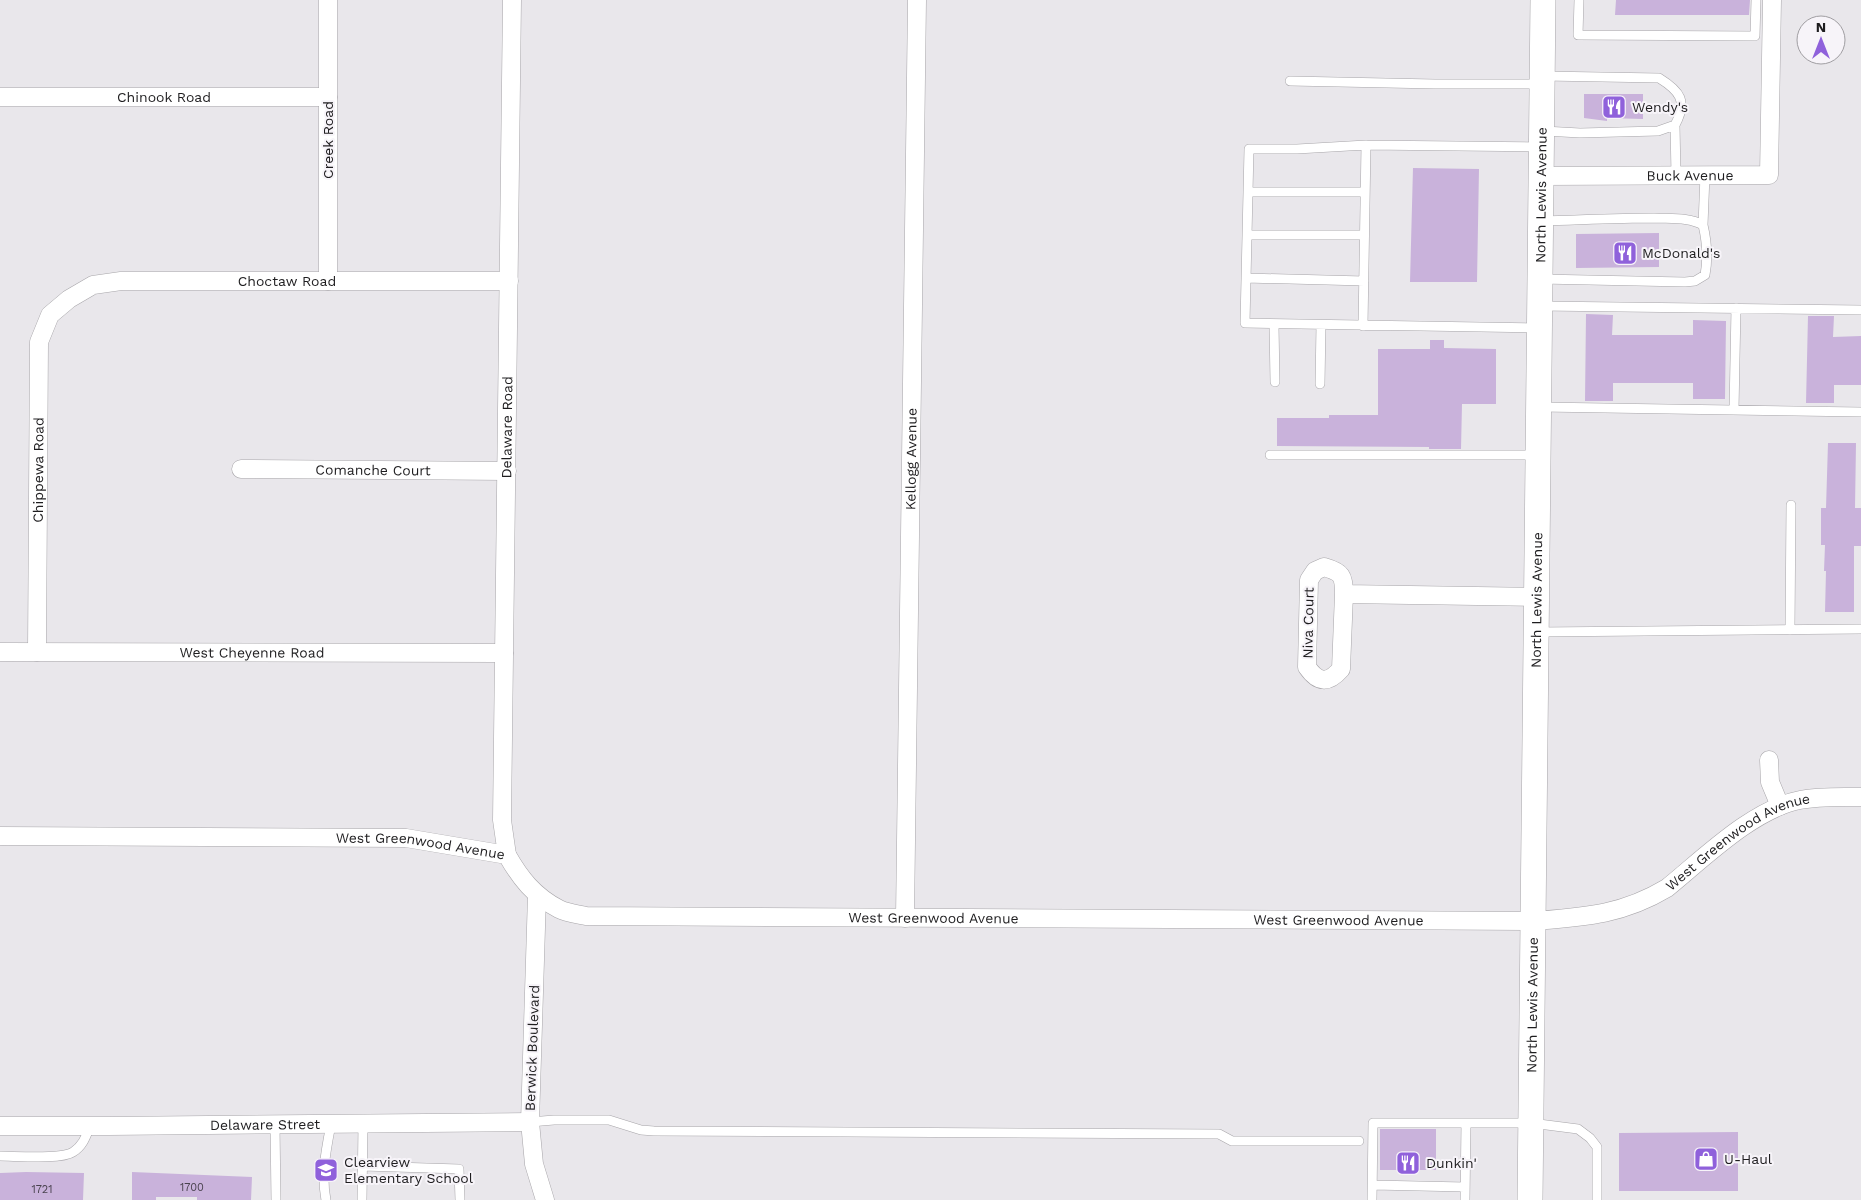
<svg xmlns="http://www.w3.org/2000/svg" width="1861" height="1200" font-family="'Work Sans',sans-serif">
  <rect width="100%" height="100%" fill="#e9e7eb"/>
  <path fill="#c9b2db" d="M 1616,0 L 1750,0 L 1749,15 L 1615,15 Z
    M 1584,94 L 1643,94 L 1643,119 L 1607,118 L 1607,121 L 1584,118 Z
    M 1413,168 L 1479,169 L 1477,282 L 1410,282 Z
    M 1659,233 L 1659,267 L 1576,268 L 1576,234 Z
    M 1586,314 L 1613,315 L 1612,335 L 1693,335 L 1693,320 L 1726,321 L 1725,399 L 1693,399 L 1693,383 L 1613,383 L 1613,401 L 1585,401 Z
    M 1808,316 L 1834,316 L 1833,337 L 1861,336 L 1861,385 L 1834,385 L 1834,403 L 1806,403 Z
    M 1430,340 L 1444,340 L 1444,348 L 1496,349 L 1496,404 L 1462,404 L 1461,449 L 1429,449 L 1429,447 L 1277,446 L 1277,418 L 1329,418 L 1329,415 L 1378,415 L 1378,349 L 1430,349 Z
    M 1828,443 L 1856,443 L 1855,508 L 1861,508 L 1861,546 L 1854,546 L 1854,612 L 1825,612 L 1826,571 L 1824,571 L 1825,545 L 1821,545 L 1821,508 L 1826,508 Z
    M 1380,1129 L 1436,1129 L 1436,1170 L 1380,1170 Z
    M 1738,1132 L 1738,1191 L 1619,1191 L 1619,1133 Z
    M 26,1172 L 84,1173 L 83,1200 L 0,1200 L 0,1173 Z
    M 132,1172 L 252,1177 L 251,1200 L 197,1200 L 197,1197 L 156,1197 L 156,1200 L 132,1200 Z"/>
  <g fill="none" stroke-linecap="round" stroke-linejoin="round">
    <g stroke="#a7a5a9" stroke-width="10">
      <path id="lane" d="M 1579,0 L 1578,35 L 1755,36 L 1756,0
        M 1544,76 L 1659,78 C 1680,91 1688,101 1675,125 L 1658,131 L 1580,133 L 1544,131
        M 1290,81 L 1435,84 L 1540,84
        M 1675,125 L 1676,175
        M 1248,192 L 1365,192
        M 1703,225 L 1705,175
        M 1247,235 L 1364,235
        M 1246,278 L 1364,281
        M 1540,279 L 1685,282 L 1695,281 L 1705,275 C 1708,259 1707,242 1703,225 C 1689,217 1671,219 1654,218 C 1617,218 1580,220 1542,221
        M 1541,306 L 1861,310
        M 1274,325 L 1275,382
        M 1363,326 L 1366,145
        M 1539,328 L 1245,323 L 1249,149 L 1297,149 L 1366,145 L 1540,147
        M 1320,384 L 1321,325
        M 1541,407 L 1861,412
        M 1734,410 L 1736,308
        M 1270,455 L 1535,455
        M 1790,630 L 1791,505
        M 1539,632 L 1861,629
        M 530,1122 L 554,1120 L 609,1120 L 641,1130 L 654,1131 L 1219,1134 L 1232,1141 L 1359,1141
        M 275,1125 L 276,1200
        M 0,1156 C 16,1156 61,1160 73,1152 C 83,1146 86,1136 90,1126
        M 363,1166 L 459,1169 L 460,1200
        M 1373,1185 L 1465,1187
        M 326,1200 C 321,1174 326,1150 331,1124
        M 362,1200 L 363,1124
        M 1372,1200 L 1373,1123 L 1531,1123 L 1578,1129 L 1590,1138 L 1597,1147 L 1597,1200
        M 1465,1200 L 1466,1123"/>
    </g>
    <g stroke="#a7a5a9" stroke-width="19">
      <g id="street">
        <path id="s1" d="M 0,97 L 328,97"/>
        <path id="s2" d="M 1541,176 L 1769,175 L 1772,0"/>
        <path d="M 328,281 L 328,0"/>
        <path id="s3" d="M 241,469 L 507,471"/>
        <path d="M 1344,594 C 1344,576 1342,572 1324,567 L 1315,571 L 1309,580 L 1307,667 C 1318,683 1328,684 1341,669 L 1344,594 L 1537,597"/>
        <path id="s4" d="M 0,652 L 504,653"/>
        <path id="s5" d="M 37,652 L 39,342 L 50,315 L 69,299 L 93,285 L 121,281 L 509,281"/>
        <path d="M 1769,760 L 1770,782 L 1780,806"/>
        <path id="s6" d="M 0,836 L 406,838 L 507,855 C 520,878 534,896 559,909 C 567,913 577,914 586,916 L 1533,921 C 1584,917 1622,915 1667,888 C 1704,858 1753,809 1800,800 C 1819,796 1841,797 1861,797"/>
        <path id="s7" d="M 507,855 L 502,820 L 512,0"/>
        <path d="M 537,895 L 530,1122 L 534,1164 L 545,1200"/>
        <path id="s8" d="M 905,918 L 917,0"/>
        <path id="s9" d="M 0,1126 L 109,1126 L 530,1122"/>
      </g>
    </g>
    <g stroke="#a7a5a9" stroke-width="26">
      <g id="secondary">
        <path id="s10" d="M 1530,1200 L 1543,0"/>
      </g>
    </g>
    <use href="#lane" stroke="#fff" stroke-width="9"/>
    <use href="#street" stroke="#fff" stroke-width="18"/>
    <use href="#secondary" stroke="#fff" stroke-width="25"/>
  </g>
  <defs>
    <g id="restaurant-square" transform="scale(1.25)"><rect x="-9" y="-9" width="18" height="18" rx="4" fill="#8f61db" stroke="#f7f4f9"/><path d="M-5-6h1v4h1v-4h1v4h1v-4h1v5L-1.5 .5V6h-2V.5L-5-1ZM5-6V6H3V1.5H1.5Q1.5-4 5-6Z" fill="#fff"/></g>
    <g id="shop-square" transform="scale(1.25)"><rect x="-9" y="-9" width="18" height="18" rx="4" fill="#8f61db" stroke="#f7f4f9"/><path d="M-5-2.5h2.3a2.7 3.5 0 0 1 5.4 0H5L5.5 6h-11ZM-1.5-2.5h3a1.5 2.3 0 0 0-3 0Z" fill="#fff"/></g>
    <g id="school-square" transform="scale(1.25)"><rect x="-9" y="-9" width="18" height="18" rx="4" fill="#8f61db" stroke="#f7f4f9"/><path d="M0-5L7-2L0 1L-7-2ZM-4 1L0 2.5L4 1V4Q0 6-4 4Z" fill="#fff"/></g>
  </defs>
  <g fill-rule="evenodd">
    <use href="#restaurant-square" x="1614" y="107"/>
    <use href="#restaurant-square" x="1625" y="253"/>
    <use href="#shop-square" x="1706" y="1159"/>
    <use href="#restaurant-square" x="1408" y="1163"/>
    <use href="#school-square" x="326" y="1170"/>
  </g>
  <g text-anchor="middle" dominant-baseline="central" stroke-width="4" stroke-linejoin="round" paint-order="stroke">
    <g font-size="11" fill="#49424e">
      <text x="192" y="1187">1700</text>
      <text x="42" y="1189">1721</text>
    </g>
    <g font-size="14" fill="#1e1d1f" stroke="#f7f4f9">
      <text stroke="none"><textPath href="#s1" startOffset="164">Chinook Road</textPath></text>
      <text transform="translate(328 140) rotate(-90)">Creek Road</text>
      <text stroke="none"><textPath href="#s2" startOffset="149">Buck Avenue</textPath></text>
      <text stroke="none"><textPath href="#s10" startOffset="1005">North Lewis Avenue</textPath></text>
      <text stroke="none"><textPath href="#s5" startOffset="586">Choctaw Road</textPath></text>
      <text stroke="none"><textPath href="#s7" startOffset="428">Delaware Road</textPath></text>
      <text stroke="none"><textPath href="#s8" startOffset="459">Kellogg Avenue</textPath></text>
      <text stroke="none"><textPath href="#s5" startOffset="182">Chippewa Road</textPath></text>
      <text stroke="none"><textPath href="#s3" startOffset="132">Comanche Court</textPath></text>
      <text stroke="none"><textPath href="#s10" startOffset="600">North Lewis Avenue</textPath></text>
      <text transform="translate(1308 623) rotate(-89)">Niva Court</text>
      <text stroke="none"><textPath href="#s4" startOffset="252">West Cheyenne Road</textPath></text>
      <text stroke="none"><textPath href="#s6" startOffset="1785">West Greenwood Avenue</textPath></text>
      <text stroke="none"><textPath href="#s6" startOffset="421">West Greenwood Avenue</textPath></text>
      <text stroke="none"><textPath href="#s6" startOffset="960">West Greenwood Avenue</textPath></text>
      <text stroke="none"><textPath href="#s6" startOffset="1365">West Greenwood Avenue</textPath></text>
      <text stroke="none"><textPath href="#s10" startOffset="195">North Lewis Avenue</textPath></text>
      <text transform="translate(532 1048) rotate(-88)">Berwick Boulevard</text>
      <text stroke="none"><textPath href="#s9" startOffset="265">Delaware Street</textPath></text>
    </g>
    <g font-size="14" fill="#1e1d1f" stroke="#f7f4f9" text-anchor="start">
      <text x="1632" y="107">Wendy's</text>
      <text x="1642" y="253">McDonald's</text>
      <text x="1724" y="1159">U-Haul</text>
      <text x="344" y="1162">Clearview<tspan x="344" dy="16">Elementary School</tspan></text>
      <text x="1426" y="1163">Dunkin'</text>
    </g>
  </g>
  <g transform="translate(1821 40)"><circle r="24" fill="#f7f4f9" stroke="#a09ea2"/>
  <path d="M0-4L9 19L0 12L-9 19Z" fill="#8f61db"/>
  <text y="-8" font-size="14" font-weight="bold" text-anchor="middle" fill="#1e1d1f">N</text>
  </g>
</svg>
